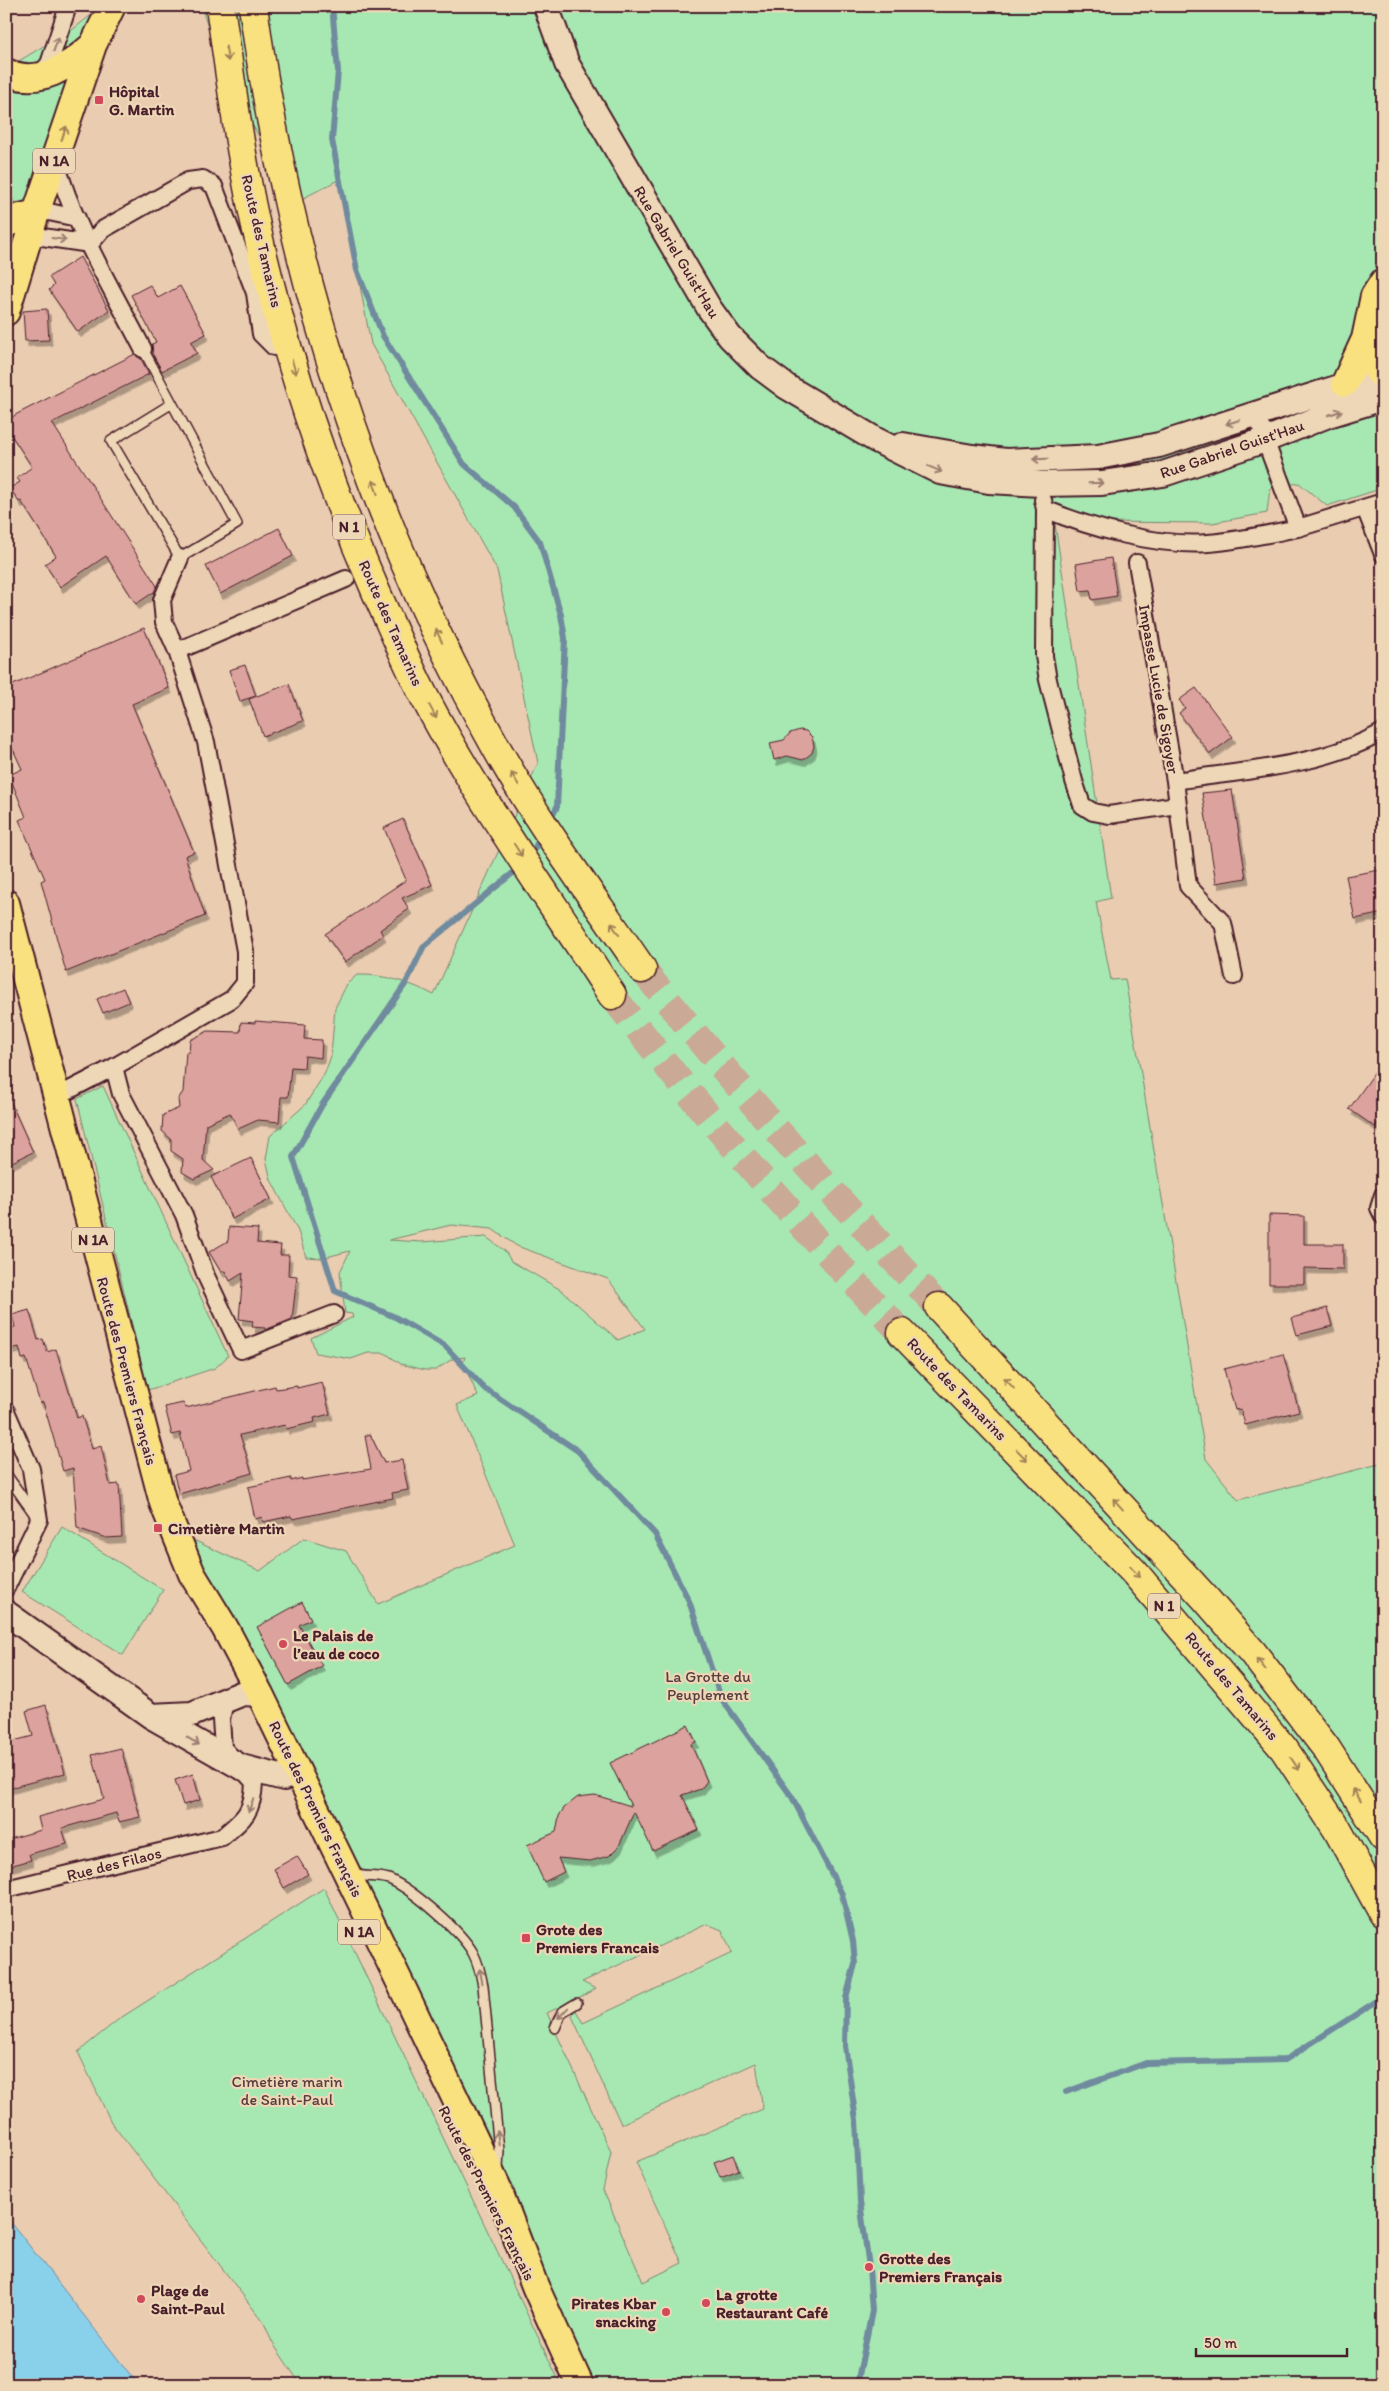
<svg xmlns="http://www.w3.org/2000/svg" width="1389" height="2391" font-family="Itim,sans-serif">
  <defs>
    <filter id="shadow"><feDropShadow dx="3" dy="5.5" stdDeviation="0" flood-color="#0004"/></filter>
  </defs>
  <rect width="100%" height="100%" fill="#eaccb1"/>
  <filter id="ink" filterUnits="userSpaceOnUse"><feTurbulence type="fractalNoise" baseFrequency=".02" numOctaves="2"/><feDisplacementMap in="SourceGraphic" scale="10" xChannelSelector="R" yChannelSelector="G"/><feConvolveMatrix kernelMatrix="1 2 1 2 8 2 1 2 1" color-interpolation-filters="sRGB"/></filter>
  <g filter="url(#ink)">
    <path fill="#a7e8b2" stroke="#78846e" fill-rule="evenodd" d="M 201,6 L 1383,6 L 1383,488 L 1327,506 L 1299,483 L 1270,488 L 1267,513 L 1212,523 L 1102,522 L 1052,504 L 1111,898 L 1096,902 L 1111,980 L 1125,979 L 1206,1459 L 1238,1500 L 1383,1463 L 1383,2385 L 580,2385 L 189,1538 L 260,1571 L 304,1538 L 346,1551 L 378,1604 L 515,1545 L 457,1405 L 478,1396 L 463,1363 L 465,1357 L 452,1359 L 436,1370 L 425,1370 L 401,1364 L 385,1353 L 368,1353 L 351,1359 L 316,1353 L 311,1338 L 353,1317 L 352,1314 L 345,1313 L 340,1272 L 350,1251 L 322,1258 L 306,1257 L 298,1231 L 271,1180 L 266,1159 L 270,1136 L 305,1105 L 325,1073 L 331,1056 L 335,1008 L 347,984 L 357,975 C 384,974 411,983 434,995 L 538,763 L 497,570 L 371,344 L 340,179 L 292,204 L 260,138 L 223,74 ZM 451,1225 L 492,1229 L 517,1246 L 608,1279 L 645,1329 L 618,1340 L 561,1290 L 511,1261 L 505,1251 L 486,1237 L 422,1242 L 389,1240 ZM 707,1924 L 722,1930 L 732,1953 L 583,2023 L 575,2009 L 572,2016 L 621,2124 L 756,2063 L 763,2109 L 636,2162 L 682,2263 L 643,2282 L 603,2190 L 611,2152 L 547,2013 L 596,1989 L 582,1982 Z
      M 90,16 L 99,21 L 54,65 L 63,37 Z
      M 47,44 L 39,63 L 16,72 L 9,67 Z
      M 71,71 L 35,200 L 21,205 L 16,203 L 11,197 L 6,151 L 6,80 Z
      M 103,1086 L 228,1356 L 215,1368 L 148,1390 L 77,1099 Z
      M 62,1527 L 163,1590 L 123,1655 L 22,1592 Z
      M 324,1888 L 561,2385 L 301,2385 L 272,2342 L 264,2323 L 111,2122 L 78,2052 L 119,2019 Z"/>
    <path fill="#89d1eb" stroke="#708a9e" d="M 6,2216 L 136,2382 L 138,2385 L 6,2385 Z"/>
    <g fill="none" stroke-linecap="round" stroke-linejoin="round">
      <path stroke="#708a9e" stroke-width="6" d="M 332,6 L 338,71 L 332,140 L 357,270 L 383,336 L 464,464 L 514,507 L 540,542 L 561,615 L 565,638 L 557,807 L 550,820
        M 530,858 L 541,835
        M 519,868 L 424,946 L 406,983 L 322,1105 L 293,1157 L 335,1291 L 395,1317 L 445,1346 L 484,1388 L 578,1451 L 655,1534 L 689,1601 L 721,1698 L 792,1797 L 842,1894 L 853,1941 L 855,1964 L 846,1998 L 845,2046 L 856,2120 L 860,2202 L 869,2267 L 872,2311 L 857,2385
        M 1066,2092 L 1146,2063 L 1285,2060 L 1383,1997"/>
    </g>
    <path fill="#dca29d" stroke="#4a1f2b" filter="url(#shadow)" d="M 80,257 L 109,310 L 78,332 L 49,290 L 54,285 L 49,277 Z
      M 150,285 L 158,298 L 180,286 L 206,334 L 191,342 L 197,353 L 162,371 L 152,353 L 152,344 L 156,342 L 131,295 Z
      M 47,309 L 49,340 L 25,341 L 23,311 Z
      M 135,354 L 141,359 L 149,374 L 52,423 L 157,586 L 154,592 L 136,604 L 106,556 L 60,587 L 45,564 L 56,556 L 21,501 L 19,502 L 10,488 L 20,482 L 17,478 L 32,467 L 6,427 L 6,421 L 17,414 Z
      M 279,528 L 293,556 L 220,594 L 206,566 Z
      M 1111,558 L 1117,596 L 1092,600 L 1090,590 L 1080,591 L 1076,564 Z
      M 144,628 L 169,688 L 132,704 L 194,852 L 185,856 L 205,916 L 66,972 L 41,881 L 45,879 L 19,820 L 26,817 L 9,775 L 22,769 L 6,734 L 6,688 Z
      M 245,665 L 256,696 L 240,701 L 229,670 Z
      M 289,684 L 303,721 L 263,736 L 249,699 Z
      M 1196,688 L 1233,737 L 1210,754 L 1179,713 L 1185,708 L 1179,700 Z
      M 800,730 L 806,731 L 812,737 L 814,746 L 812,753 L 803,760 L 787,756 L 774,760 L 770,743 L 784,740 L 790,733 Z
      M 1232,790 L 1246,878 L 1216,883 L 1202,793 Z
      M 403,819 L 432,885 L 402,898 L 409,909 L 380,930 L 383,935 L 345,962 L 325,934 L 406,880 L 384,828 Z
      M 1380,870 L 1383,883 L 1383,913 L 1355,919 L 1346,876 Z
      M 123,988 L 129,1002 L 103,1013 L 97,999 Z
      M 255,1021 L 305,1025 L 304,1039 L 322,1040 L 321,1058 L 305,1056 L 304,1068 L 291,1067 L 288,1097 L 281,1097 L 279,1122 L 258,1120 L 238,1129 L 230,1113 L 206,1124 L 203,1160 L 214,1170 L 194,1179 L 182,1172 L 183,1159 L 171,1151 L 171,1139 L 162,1131 L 163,1115 L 179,1108 L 178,1099 L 183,1092 L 186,1052 L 189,1052 L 190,1040 L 208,1031 L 240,1032 L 241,1022 L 255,1023 Z
      M 1383,1061 L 1383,1117 L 1375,1127 L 1349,1109 Z
      M 6,1092 L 33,1152 L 6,1165 Z
      M 251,1158 L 271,1199 L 232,1219 L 211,1177 Z
      M 1269,1215 L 1304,1216 L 1304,1244 L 1343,1244 L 1343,1269 L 1304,1268 L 1304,1284 L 1269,1284 Z
      M 229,1227 L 258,1229 L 257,1243 L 281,1245 L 280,1255 L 289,1255 L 288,1275 L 297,1276 L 292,1319 L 265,1330 L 265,1328 L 252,1327 L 253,1321 L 239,1319 L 243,1273 L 230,1281 L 225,1271 L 221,1272 L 209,1252 L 228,1241 Z
      M 1327,1308 L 1332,1326 L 1297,1335 L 1292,1318 Z
      M 29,1310 L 38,1340 L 43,1339 L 47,1352 L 56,1349 L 77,1418 L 82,1416 L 92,1449 L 101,1446 L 110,1485 L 119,1484 L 122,1537 L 106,1538 L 77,1528 L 73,1468 L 63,1471 L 43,1402 L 40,1403 L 26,1358 L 22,1359 L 19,1347 L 6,1350 L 6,1330 L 15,1327 L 12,1315 Z
      M 1283,1354 L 1299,1411 L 1245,1425 L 1241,1409 L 1235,1410 L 1224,1369 Z
      M 322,1382 L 330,1414 L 314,1418 L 315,1422 L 286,1429 L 285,1425 L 240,1435 L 252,1473 L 179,1494 L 174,1475 L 189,1471 L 180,1433 L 172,1435 L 165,1407 L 183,1403 L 186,1408 L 275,1386 L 276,1389 L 297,1386 L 297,1388 Z
      M 370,1434 L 384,1463 L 402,1460 L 408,1490 L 392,1493 L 393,1498 L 293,1519 L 291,1516 L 263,1522 L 262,1517 L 255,1519 L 248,1487 L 291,1478 L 291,1481 L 302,1478 L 302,1480 L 371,1469 L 365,1436 Z
      M 302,1602 L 311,1619 L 299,1625 L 322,1666 L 288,1685 L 257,1627 Z
      M 46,1705 L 65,1773 L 6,1789 L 6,1743 L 33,1736 L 26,1711 Z
      M 688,1725 L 696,1742 L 691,1744 L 707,1781 L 701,1789 L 682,1795 L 699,1830 L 653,1851 L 634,1812 L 619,1846 L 609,1856 L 590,1861 L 558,1858 L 564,1872 L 544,1882 L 527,1845 L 556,1832 L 559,1816 L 564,1808 L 578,1797 L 595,1795 L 631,1806 L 610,1763 Z
      M 121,1748 L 140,1817 L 119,1822 L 116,1813 L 62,1828 L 67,1844 L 29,1854 L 31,1860 L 6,1867 L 6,1840 L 41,1830 L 38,1817 L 104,1799 L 92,1755 Z
      M 193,1774 L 200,1800 L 183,1805 L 175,1780 Z
      M 297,1856 L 308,1874 L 284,1888 L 274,1869 Z
      M 733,2155 L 739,2170 L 720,2177 L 714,2162 Z"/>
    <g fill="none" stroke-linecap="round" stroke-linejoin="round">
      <path stroke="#caa996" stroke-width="28" stroke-dasharray="28 14" stroke-linecap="butt" d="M 642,969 C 736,1087 835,1198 939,1307
        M 612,995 C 702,1114 799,1225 902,1333"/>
      <g stroke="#4a1f2b" stroke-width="12">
        <path id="service" d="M 143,349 L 237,524 L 180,558 L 111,441 L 171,404
          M 6,1474 L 35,1515
          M 353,1874 C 365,1878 380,1875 391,1880 C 414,1891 461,1931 473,1953 C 479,1964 481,1975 483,1986 L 499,2150 L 498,2169
          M 555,2028 L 562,2012 L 577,2003"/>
      </g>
      <g stroke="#4a1f2b" stroke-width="20">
        <path id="minor" d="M 38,76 L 49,64 L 68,6
          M 55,158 C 73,225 111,287 143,349
          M 36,213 L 49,212 L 77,218
          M 29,235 L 90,244
          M 90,244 L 102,230 L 188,181 L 203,179 L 214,186 L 255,293 L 261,334 L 274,347
          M 1257,414 L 1265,440 L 1298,528 L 1383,502
          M 1043,500 L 1045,509 C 1090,528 1158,547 1208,543 C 1238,541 1268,534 1298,528
          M 1365,508 L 1383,554
          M 1045,509 L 1044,656 L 1048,680 L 1074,781 L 1082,805 L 1093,812 L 1109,815 L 1177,805
          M 1137,563 L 1175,781 C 1245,770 1320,767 1383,732
          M 177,651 L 346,579
          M 1175,781 L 1188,886 L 1223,923 L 1234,976
          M 114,1067 L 121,1094 L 184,1215 L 206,1276 L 241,1350 L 334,1314
          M 56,1097 L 114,1067 L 232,999 L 245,983 L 245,951 L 206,742 L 177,651 L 164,622 L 162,600 L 180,558
          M 1383,1195 L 1379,1208 L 1383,1216
          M 6,1411 L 31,1469 L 39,1520 L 6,1588
          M 6,1889 L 222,1837 C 245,1818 253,1812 254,1782 L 223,1748 L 221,1719 L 226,1698"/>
      </g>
      <g stroke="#4a1f2b" stroke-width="28">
        <path id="secondary" d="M 546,6 L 567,64 L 709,308 L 730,337 L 760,367 L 787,387 L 876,440 L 940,472 L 989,481 L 1040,484 L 1102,483 L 1163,474 L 1265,440 L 1328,415 L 1383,398
          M 903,445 L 972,457 L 1006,461 L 1098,457 L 1159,445 L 1383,373
          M 6,1613 L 151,1716 L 241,1767 L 284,1778
          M 151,1716 L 192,1714 L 243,1693 L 260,1694"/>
      </g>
      <g stroke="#4a1f2b" stroke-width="30">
        <path id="primary" d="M 6,72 C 39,87 69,67 93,45
          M 6,224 L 20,217 L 36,213
          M 6,312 L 36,213 L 93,45 L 112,6
          M 1365,339 C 1369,350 1372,369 1383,376
          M 1345,383 L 1365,339 L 1374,296 L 1383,282
          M 6,903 L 163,1503 L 192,1574 L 225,1628 L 260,1694 L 405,1993 L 497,2186 L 535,2286 L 580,2385"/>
      </g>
      <g stroke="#4a1f2b" stroke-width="31">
        <path id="trunk" d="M 220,6 C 232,88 242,171 262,252 C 290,369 329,484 377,594 C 393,629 407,664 425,698 C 479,801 549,897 612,995
          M 253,6 C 288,265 368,521 497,749 C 540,826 593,897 642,969
          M 939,1307 L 1205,1598 L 1253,1653 L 1326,1748 L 1383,1837
          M 902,1333 L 1134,1572 L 1284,1749 L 1337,1829 L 1383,1913"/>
      </g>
      <use href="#service" stroke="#edd7b6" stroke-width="9"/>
      <use href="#minor" stroke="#edd7b6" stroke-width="16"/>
      <use href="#secondary" stroke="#edd7b6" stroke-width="24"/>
      <use href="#primary" stroke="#fae180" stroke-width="26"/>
      <use href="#trunk" stroke="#fae180" stroke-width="28"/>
    </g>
    <defs><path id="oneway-shaft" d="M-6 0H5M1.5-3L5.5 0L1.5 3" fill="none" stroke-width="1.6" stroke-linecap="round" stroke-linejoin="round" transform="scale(1.25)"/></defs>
    <g stroke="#9c7b70">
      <use href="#oneway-shaft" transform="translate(56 44) rotate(-72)"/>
      <use href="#oneway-shaft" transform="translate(59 239) rotate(8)"/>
      <use href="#oneway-shaft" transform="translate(1335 413) rotate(-18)"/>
      <use href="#oneway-shaft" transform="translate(1233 422) rotate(162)"/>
      <use href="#oneway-shaft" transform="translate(1040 459) rotate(178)"/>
      <use href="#oneway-shaft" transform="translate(935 469) rotate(23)"/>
      <use href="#oneway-shaft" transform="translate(1096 483) rotate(-2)"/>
      <use href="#oneway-shaft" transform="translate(193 1741) rotate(31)"/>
      <use href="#oneway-shaft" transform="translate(251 1805) rotate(110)"/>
      <use href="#oneway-shaft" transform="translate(481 1976) rotate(-101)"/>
      <use href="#oneway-shaft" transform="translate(563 2013) rotate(134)"/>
      <use href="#oneway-shaft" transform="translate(498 2138) rotate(-96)"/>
    </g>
    <g stroke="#a28056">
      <use href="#oneway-shaft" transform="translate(227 54) rotate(81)"/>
      <use href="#oneway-shaft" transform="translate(64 133) rotate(-71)"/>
      <use href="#oneway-shaft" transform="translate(294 367) rotate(74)"/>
      <use href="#oneway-shaft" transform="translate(375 487) rotate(-110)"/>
      <use href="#oneway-shaft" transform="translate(439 636) rotate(-115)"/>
      <use href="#oneway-shaft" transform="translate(433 712) rotate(62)"/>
      <use href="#oneway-shaft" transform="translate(515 779) rotate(-121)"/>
      <use href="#oneway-shaft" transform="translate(518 850) rotate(57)"/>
      <use href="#oneway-shaft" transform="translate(615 929) rotate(-124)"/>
      <use href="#oneway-shaft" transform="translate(1009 1383) rotate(-132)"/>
      <use href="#oneway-shaft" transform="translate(1022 1455) rotate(46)"/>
      <use href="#oneway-shaft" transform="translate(1118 1504) rotate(-132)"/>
      <use href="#oneway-shaft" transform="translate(1135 1572) rotate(47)"/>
      <use href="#oneway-shaft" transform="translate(1261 1664) rotate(-129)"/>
      <use href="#oneway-shaft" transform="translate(1295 1764) rotate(56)"/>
      <use href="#oneway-shaft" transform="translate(1357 1795) rotate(-122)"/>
    </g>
  </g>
  <g fill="#d1495b" stroke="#edd7b6" stroke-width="2">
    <rect x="94" y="95" width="10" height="10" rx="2.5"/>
    <rect x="153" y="1523" width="10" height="10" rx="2.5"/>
    <circle cx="283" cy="1644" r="5"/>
    <rect x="521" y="1933" width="10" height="10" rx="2.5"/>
    <circle cx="869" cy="2267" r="5"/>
    <circle cx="141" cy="2299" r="5"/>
    <circle cx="706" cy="2303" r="5"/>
    <circle cx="666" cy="2312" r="5"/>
  </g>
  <g text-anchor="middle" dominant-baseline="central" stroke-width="4.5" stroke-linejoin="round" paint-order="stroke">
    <g fill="#edd7b6" stroke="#7b5655" stroke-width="1">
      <rect x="33" y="148.5" width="42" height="25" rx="4"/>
      <rect x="333" y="514.5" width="32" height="25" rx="4"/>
      <rect x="72" y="1227.5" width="42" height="25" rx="4"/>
      <rect x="1148" y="1593.5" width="32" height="25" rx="4"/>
      <rect x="338" y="1919.5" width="42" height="25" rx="4"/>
    </g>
    <g font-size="15" font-weight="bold" fill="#4a1f2b">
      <text x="54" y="161">N 1A</text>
      <text x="349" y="527">N 1</text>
      <text x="93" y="1240">N 1A</text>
      <text x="1164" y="1606">N 1</text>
      <text x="359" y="1932">N 1A</text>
    </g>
    <g font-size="16" font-weight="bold" fill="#4a1f2b" stroke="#edd7b6" text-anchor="start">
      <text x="109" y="91">Hôpital<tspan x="109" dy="18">G. Martin</tspan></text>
      <text x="168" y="1528">Cimetière Martin</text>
      <text x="293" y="1635">Le Palais de<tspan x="293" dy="18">l’eau de coco</tspan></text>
      <text x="536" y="1929">Grote des<tspan x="536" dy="18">Premiers Francais</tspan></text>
      <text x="879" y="2258">Grotte des<tspan x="879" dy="18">Premiers Français</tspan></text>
      <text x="151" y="2290">Plage de<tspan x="151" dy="18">Saint-Paul</tspan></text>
      <text x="716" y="2294">La grotte<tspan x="716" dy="18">Restaurant Café</tspan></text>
      <text x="656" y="2303" text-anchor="end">Pirates Kbar<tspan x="656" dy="18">snacking</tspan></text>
    </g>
    <g font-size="16" fill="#4a1f2b" stroke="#edd7b6">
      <text transform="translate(262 241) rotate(77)">Route des Tamarins</text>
      <text transform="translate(677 252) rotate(59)">Rue Gabriel Guist'Hau</text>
      <text transform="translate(1232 449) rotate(-19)">Rue Gabriel Guist'Hau</text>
      <text transform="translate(391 623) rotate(66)">Route des Tamarins</text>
      <text transform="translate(1159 689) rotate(80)">Impasse Lucie de Sigoyer</text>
      <text transform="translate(127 1371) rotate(75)">Route des Premiers Français</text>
      <text transform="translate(957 1389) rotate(46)">Route des Tamarins</text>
      <text transform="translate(1232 1686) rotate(50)">Route des Tamarins</text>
      <text transform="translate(316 1809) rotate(64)">Route des Premiers Français</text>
      <text transform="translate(114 1864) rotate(-14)">Rue des Filaos</text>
      <text transform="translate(487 2193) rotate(63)">Route des Premiers Français</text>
    </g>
    <g font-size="16" fill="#583d3f" stroke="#edd7b6">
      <text x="708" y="1676">La Grotte du<tspan x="708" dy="18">Peuplement</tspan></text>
      <text x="287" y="2081">Cimetière marin<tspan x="287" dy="18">de Saint-Paul</tspan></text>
    </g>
  </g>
  <rect width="1389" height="2391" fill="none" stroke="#edd7b6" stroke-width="25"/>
  <rect x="12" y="12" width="1364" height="2366" fill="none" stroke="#4a1f2b" stroke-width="2" filter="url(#ink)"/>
  <path d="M1196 2348v8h151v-8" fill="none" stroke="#4a1f2b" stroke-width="2.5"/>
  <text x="1204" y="2348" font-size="15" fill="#4a1f2b" stroke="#edd7b6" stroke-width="4" paint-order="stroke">50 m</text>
</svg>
